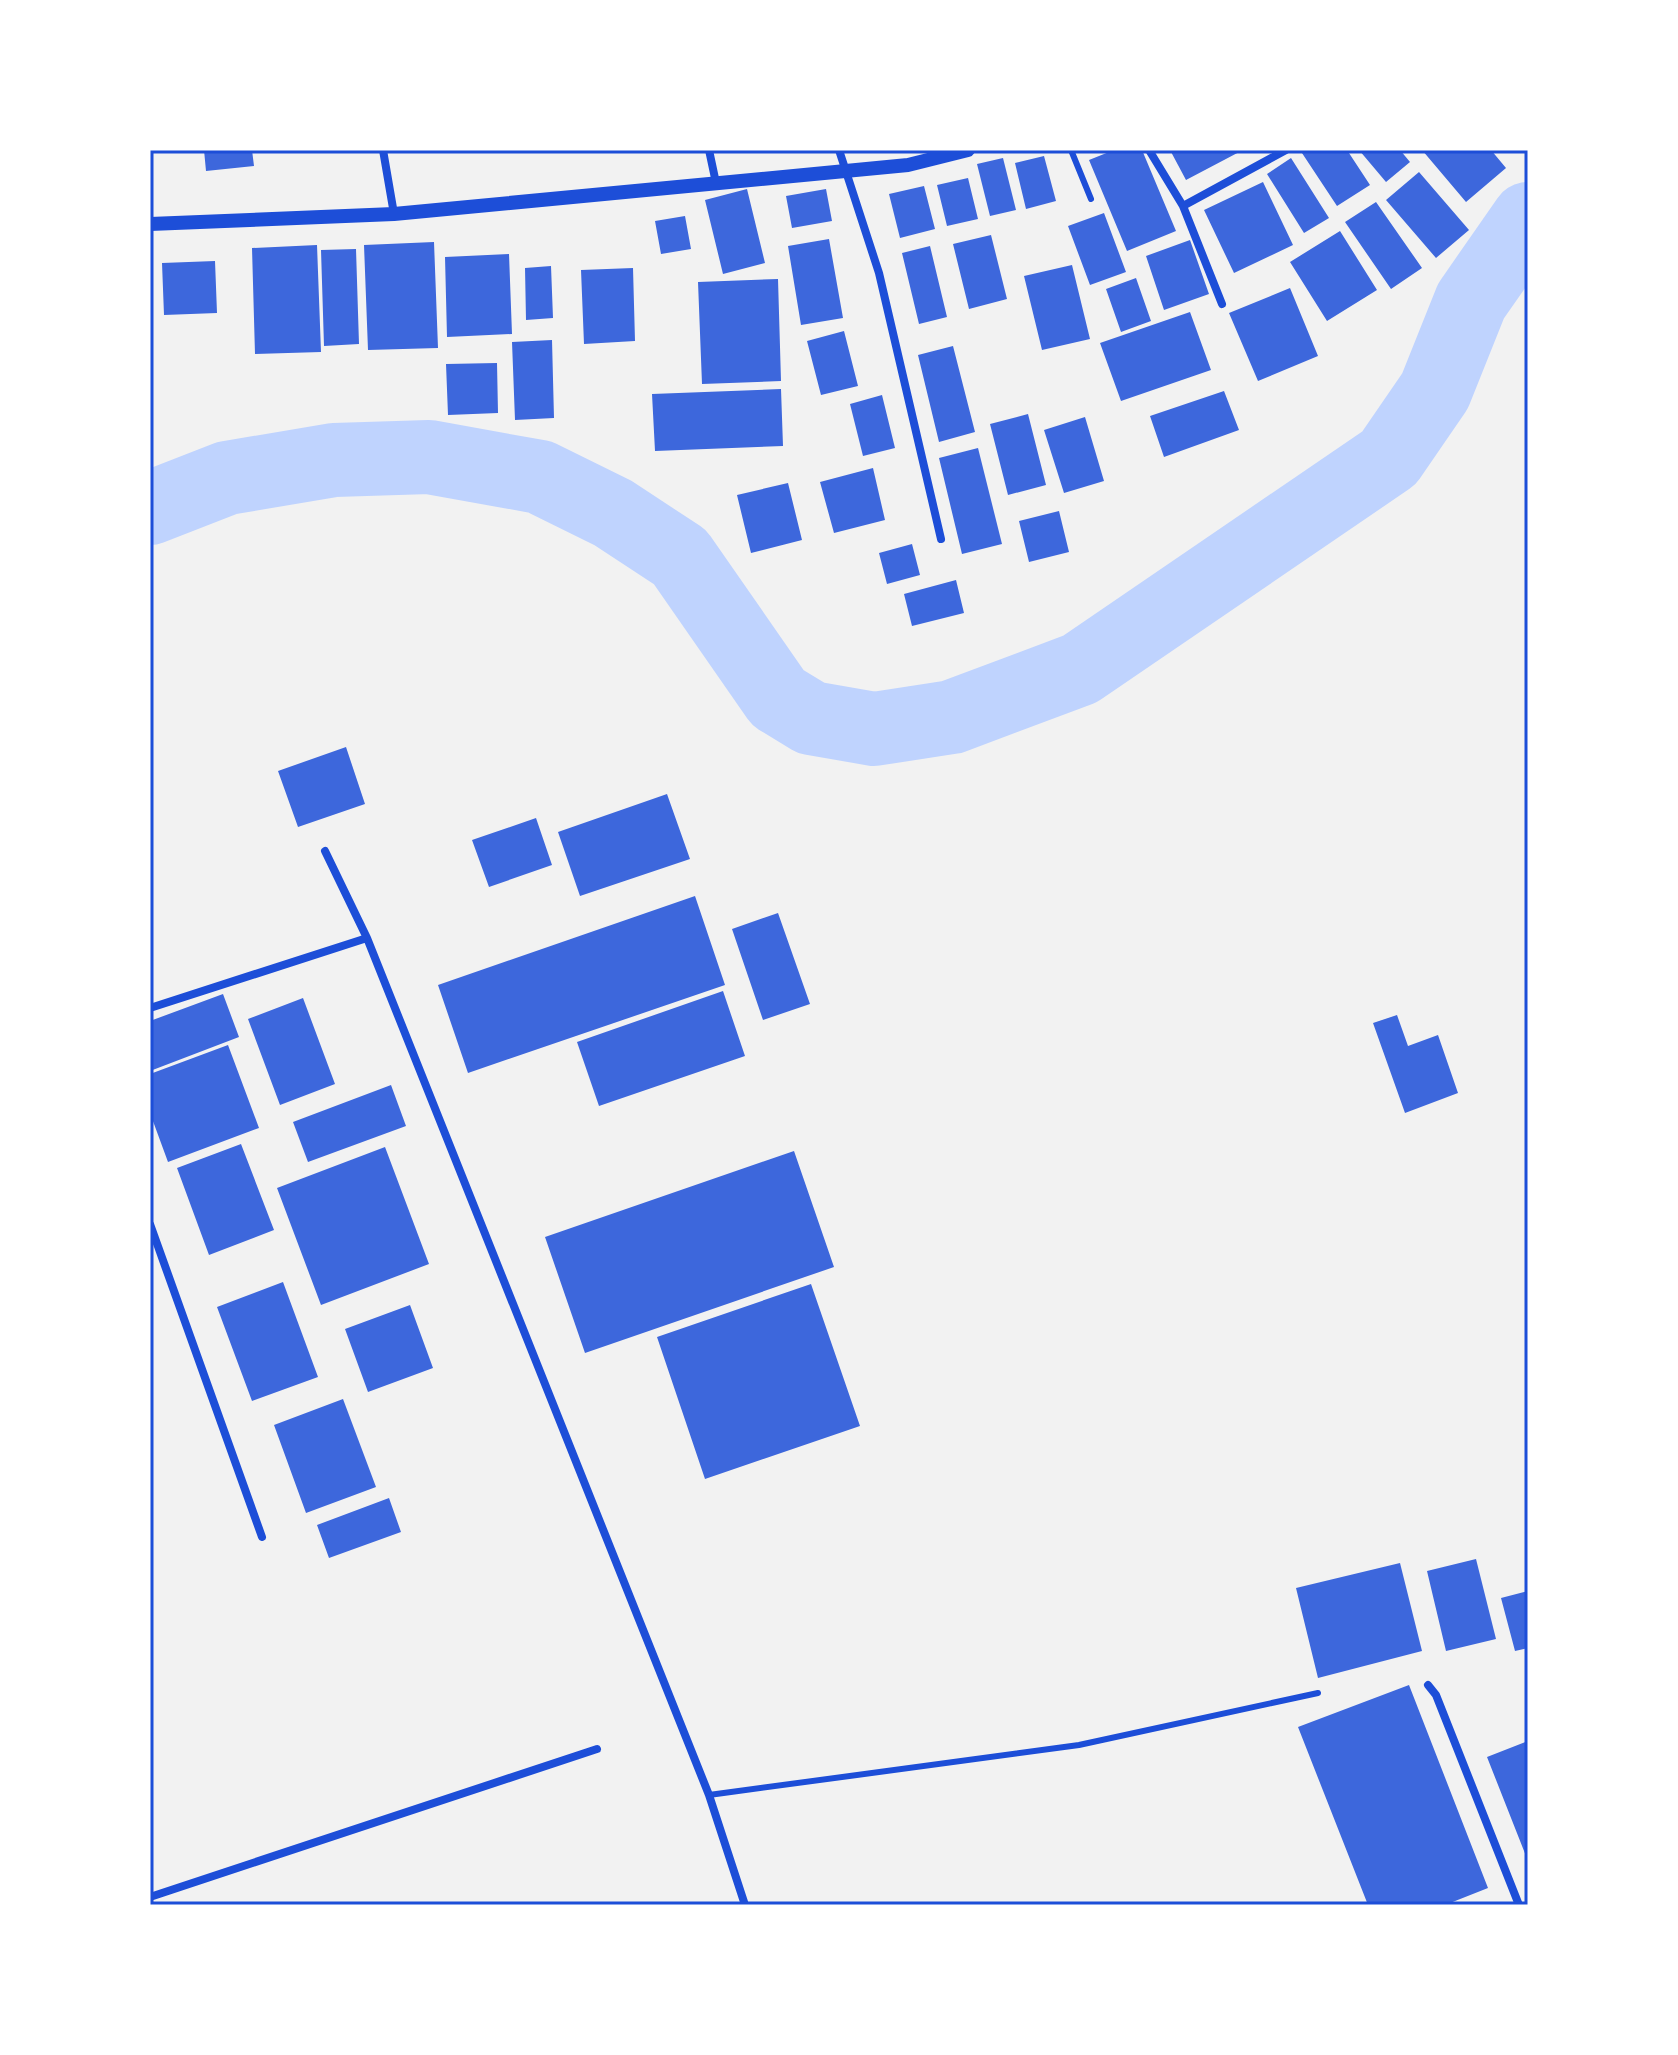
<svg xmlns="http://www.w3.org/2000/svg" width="1678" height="2055" font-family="'Fira Sans',sans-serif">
  <rect width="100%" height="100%" fill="#f2f2f2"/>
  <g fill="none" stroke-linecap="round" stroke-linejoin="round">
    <path stroke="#bfd3fe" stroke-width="74" d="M 150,508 L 227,478 L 334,460 L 429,457 L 540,477 L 613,513 L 680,557 L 778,698 L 811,718 L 874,729 L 952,717 L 1080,669 L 1389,458 L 1435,391 L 1471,301 L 1528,219"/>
  </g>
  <path fill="#3d67dc" d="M 204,150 L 252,150 L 254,166 L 206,171 Z
    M 1114,150 L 1142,150 L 1176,231 L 1127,251 L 1089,160 Z
    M 1170,150 L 1243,150 L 1186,180 Z
    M 1300,150 L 1347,150 L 1370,185 L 1337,206 Z
    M 1359,150 L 1400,150 L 1410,162 L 1386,182 Z
    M 1422,150 L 1491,150 L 1506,168 L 1466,202 Z
    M 1044,156 L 1056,201 L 1026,209 L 1015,163 Z
    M 1003,158 L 1016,210 L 990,216 L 977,164 Z
    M 1291,158 L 1329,218 L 1304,233 L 1267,174 Z
    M 1419,172 L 1469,230 L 1436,258 L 1386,200 Z
    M 968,178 L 978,219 L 947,226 L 937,185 Z
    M 1263,182 L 1293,245 L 1234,273 L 1204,210 Z
    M 924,186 L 935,229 L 900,238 L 889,194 Z
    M 747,189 L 765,263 L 723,274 L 705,200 Z
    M 826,189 L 832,221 L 792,228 L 786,196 Z
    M 1376,202 L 1422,268 L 1391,289 L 1345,222 Z
    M 1104,213 L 1126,272 L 1090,285 L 1068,226 Z
    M 685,216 L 691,249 L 661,254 L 655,221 Z
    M 1340,231 L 1377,290 L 1327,321 L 1290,262 Z
    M 991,235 L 1007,299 L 969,309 L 953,244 Z
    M 829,239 L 843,318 L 801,325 L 788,246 Z
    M 1190,240 L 1209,294 L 1164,310 L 1146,256 Z
    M 434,242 L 438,348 L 368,350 L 364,245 Z
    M 317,245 L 321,352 L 255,354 L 252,248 Z
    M 930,246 L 947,317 L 919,324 L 902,253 Z
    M 356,249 L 359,344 L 324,346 L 321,250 Z
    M 509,254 L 512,334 L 447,337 L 445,257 Z
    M 215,261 L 217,313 L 164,315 L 162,263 Z
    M 1072,265 L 1090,339 L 1042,350 L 1024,276 Z
    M 551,266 L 553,318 L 526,320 L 525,268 Z
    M 633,268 L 635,341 L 584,344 L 581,270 Z
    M 1136,278 L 1151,321 L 1121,332 L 1106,289 Z
    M 778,279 L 781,381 L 702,384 L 698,282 Z
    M 1290,288 L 1318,356 L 1258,381 L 1229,313 Z
    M 1190,312 L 1211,370 L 1121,401 L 1100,343 Z
    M 844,331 L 858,386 L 821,395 L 807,341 Z
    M 552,340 L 554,418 L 515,420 L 512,342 Z
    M 953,346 L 975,432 L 939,442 L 918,355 Z
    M 497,363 L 498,413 L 448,415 L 446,364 Z
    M 781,389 L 783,446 L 655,451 L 652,394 Z
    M 1224,391 L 1239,430 L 1164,457 L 1150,416 Z
    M 882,395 L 895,448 L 863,456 L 850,404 Z
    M 1028,414 L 1046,485 L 1008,495 L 990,424 Z
    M 1085,417 L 1104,481 L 1064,493 L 1044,430 Z
    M 978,448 L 1002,544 L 962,554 L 939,458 Z
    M 873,468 L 885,520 L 834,533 L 820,482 Z
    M 788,483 L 802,540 L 751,553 L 737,495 Z
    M 1059,511 L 1069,552 L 1029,562 L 1019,521 Z
    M 912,544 L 920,575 L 887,584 L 879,553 Z
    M 956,580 L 964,613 L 912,626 L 904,594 Z
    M 346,747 L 365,804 L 298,827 L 278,771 Z
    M 667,794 L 690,859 L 580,896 L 558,832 Z
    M 536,818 L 552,865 L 489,887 L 472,840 Z
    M 695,896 L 725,985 L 468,1073 L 438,985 Z
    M 778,913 L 810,1004 L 763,1020 L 732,929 Z
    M 723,991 L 745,1056 L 599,1106 L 577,1042 Z
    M 223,994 L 239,1037 L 150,1071 L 150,1021 Z
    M 303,998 L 335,1084 L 280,1105 L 248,1019 Z
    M 1397,1015 L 1408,1046 L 1438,1035 L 1458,1093 L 1405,1113 L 1373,1023 Z
    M 228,1045 L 259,1128 L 168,1162 L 150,1113 L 150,1074 Z
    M 391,1085 L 406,1126 L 308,1162 L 293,1122 Z
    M 241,1144 L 274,1230 L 209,1255 L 177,1168 Z
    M 385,1147 L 429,1264 L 321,1305 L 277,1188 Z
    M 794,1151 L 834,1267 L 585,1353 L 545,1237 Z
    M 283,1282 L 318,1377 L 252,1401 L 217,1307 Z
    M 811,1284 L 860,1426 L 705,1479 L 657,1337 Z
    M 410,1305 L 433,1368 L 368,1392 L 345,1329 Z
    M 343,1399 L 376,1487 L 306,1513 L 274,1425 Z
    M 389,1498 L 401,1532 L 329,1558 L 317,1525 Z
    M 1476,1559 L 1496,1639 L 1446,1651 L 1427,1571 Z
    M 1400,1563 L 1422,1651 L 1318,1678 L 1296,1588 Z
    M 1528,1591 L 1528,1648 L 1515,1651 L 1501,1598 Z
    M 1409,1685 L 1488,1888 L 1445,1905 L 1368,1905 L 1298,1727 Z
    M 1528,1741 L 1528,1861 L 1487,1757 Z"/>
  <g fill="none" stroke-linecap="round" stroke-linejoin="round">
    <path stroke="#1d4ed8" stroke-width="6" d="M 1071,150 L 1091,199
      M 709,1795 L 1079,1745 L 1318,1693"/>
    <path stroke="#1d4ed8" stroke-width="8" d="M 383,150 L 394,214
      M 709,150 L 716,183
      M 839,150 L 879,273 L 941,539
      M 1149,150 L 1183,206 L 1222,304
      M 1183,206 L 1286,150
      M 325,851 L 367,938 L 709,1795 L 745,1905
      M 150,1008 L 367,938
      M 150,1224 L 262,1537
      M 1428,1685 L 1436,1695 L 1519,1905
      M 150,1897 L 597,1749"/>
    <path stroke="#1d4ed8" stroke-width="14" d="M 150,224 L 394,214 L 908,165 L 968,150"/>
  </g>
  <rect width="1678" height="2055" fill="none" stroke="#ffffff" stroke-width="304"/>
  <rect x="152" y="152" width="1374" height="1751" fill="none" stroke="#1d4ed8" stroke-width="3"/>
</svg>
